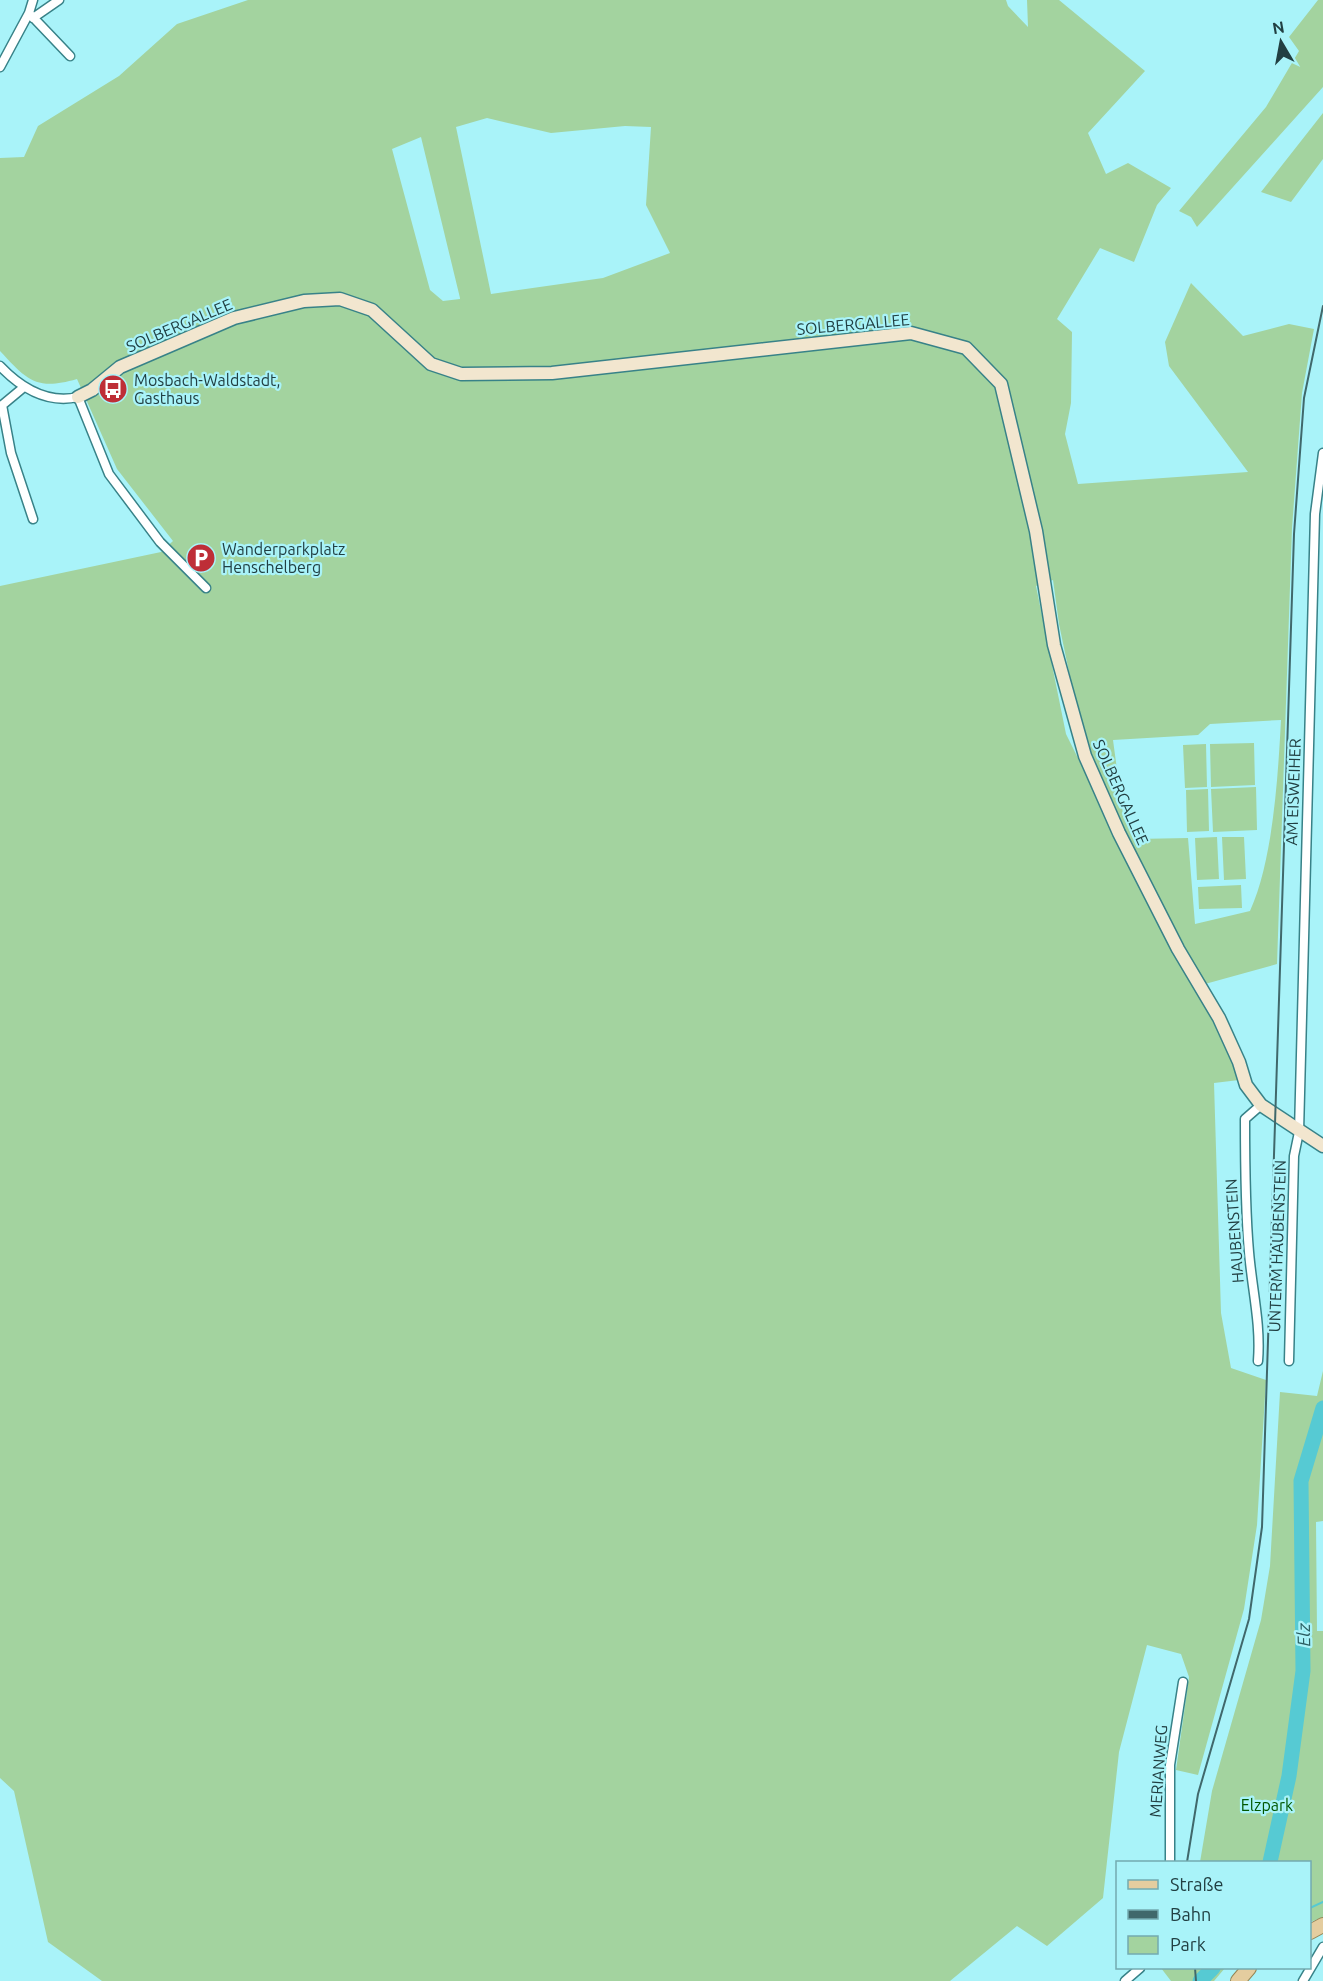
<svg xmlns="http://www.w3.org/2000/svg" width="1323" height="1981" font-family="Ubuntu,sans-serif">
  <rect width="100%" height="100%" fill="#a9f3f9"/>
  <path fill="#a3d39f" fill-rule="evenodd" d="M 248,0 L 1006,0 L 1008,6 L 1028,27 L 1027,0 L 1059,0 L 1145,71 L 1088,133 L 1106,174 L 1128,163 L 1171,188 L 1157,205 L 1134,262 L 1100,248 L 1057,319 L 1072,332 L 1071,403 L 1065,434 L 1078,484 L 1248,472 L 1169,366 L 1165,342 L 1191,283 L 1243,336 L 1289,324 L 1314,329 L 1302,393 L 1292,528 L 1277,964 L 1205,984 L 1183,946 L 1086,753 L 1059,624 L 1053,580 L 1036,586 L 1066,734 L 1173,949 L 1215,1020 L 1239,1080 L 1214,1083 L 1221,1313 L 1231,1368 L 1266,1380 L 1257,1525 L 1244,1609 L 1198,1775 L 1176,1770 L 1189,1677 L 1181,1654 L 1147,1645 L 1119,1752 L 1103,1898 L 1047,1946 L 1017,1926 L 950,1981 L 102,1981 L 48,1942 L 14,1791 L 0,1778 L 0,586 L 161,552 L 173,541 L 117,469 L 77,379 C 36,391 27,380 0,351 L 0,158 L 24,157 L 38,126 L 119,76 L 177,24 ZM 487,118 L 551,133 L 625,126 L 651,127 L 646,205 L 670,253 L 603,278 L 491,294 L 456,127 ZM 421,137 L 460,298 L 460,299 L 443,301 L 430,290 L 392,149 ZM 1281,720 C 1278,776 1273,861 1250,911 L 1195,924 L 1188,838 L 1136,839 L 1123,814 L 1113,740 L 1198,735 L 1210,724 Z
    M 1318,0 L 1323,0 L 1323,87 L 1197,227 L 1191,217 L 1179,211 L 1266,107 L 1299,51 L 1289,37 Z
    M 1323,113 L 1323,159 L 1291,202 L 1261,192 Z
    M 1254,743 L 1255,785 L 1211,787 L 1210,744 Z
    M 1206,744 L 1207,787 L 1185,788 L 1183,745 Z
    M 1256,787 L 1257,830 L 1213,832 L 1211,789 Z
    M 1208,789 L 1209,831 L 1187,832 L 1186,790 Z
    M 1217,837 L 1219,879 L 1197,880 L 1195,838 Z
    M 1222,837 L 1244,837 L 1246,879 L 1224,880 Z
    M 1241,885 L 1242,908 L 1199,909 L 1198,887 Z
    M 1323,1371 L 1323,1521 L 1316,1522 L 1317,1631 L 1323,1631 L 1323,1917 L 1310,1922 L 1310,1862 L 1200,1862 L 1212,1791 L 1261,1620 L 1270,1566 L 1280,1392 L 1317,1396 Z
    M 1161,1968 L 1225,1968 L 1214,1981 L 1171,1981 Z"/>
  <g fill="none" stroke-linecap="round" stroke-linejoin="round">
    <path stroke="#56cad3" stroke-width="2" d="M 1310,1908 L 1323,1902"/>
    <path stroke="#56cad3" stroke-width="15" d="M 1270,1862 L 1289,1776 L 1303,1671 L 1301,1481 L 1323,1408
      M 1200,1981 L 1213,1968"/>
    <g stroke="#388288" stroke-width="11">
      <path id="street" d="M 29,13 L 70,56
        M 33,18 L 59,0
        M 0,67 L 29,13 L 33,0
        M 0,366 C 21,388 47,404 78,397 L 109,474 L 160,542 L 206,588
        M 2,405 L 11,453 L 33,519
        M 0,407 L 24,387
        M 1258,1361 C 1261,1324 1252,1289 1249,1252 C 1245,1207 1245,1163 1245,1119 L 1261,1105
        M 1289,1361 L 1294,1156 L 1299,1132 L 1315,514 L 1323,453
        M 1170,1862 L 1170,1765 L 1183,1682
        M 1125,1981 L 1140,1968
        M 1303,1981 L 1323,1947"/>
    </g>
    <g stroke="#388288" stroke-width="15">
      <path id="secondary" d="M 78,397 L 92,390 L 120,367 L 234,318 L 304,301 L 340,299 L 372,310 L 431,364 L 461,374 L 552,373 L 911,333 L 966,348 L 1001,384 L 1036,531 L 1054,645 L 1085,756 L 1119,833 L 1178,949 L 1219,1018 L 1239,1062 L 1246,1085 L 1261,1105 L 1323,1146"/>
    </g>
    <g stroke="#948555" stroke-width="16">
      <path id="primary" d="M 1310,1932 L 1323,1925
        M 1238,1981 L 1249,1968"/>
    </g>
    <use href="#street" stroke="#fff" stroke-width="8"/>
    <use href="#secondary" stroke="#f2e6cf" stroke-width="12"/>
    <use href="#primary" stroke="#e4cd9f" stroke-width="14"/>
    <path stroke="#40686b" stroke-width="2" d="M 1187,1862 L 1198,1794 L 1249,1619 L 1262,1527 L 1294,534 L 1304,398 L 1323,306
      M 1195,1968 L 1196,1981"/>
  </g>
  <defs>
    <g id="bus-disc" transform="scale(1.5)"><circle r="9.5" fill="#be2e37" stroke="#a9f3f9"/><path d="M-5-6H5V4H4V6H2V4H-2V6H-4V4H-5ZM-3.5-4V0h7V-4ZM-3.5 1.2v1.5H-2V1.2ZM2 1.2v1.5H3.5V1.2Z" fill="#fff"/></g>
    <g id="parking-disc" transform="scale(1.5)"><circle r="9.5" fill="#be2e37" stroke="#a9f3f9"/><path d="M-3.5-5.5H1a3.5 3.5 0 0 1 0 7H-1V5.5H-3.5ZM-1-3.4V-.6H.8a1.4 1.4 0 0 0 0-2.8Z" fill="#fff"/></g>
  </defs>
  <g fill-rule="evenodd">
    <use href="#bus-disc" x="113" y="389"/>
    <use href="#parking-disc" x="201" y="558"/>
  </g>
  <g text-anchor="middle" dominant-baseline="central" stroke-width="4.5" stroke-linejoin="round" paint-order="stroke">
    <g font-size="16" fill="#213f42" stroke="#a9f3f9">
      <text transform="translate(853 324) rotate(-5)">SOLBERGALLEE</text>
      <text transform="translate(179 325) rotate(-23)">SOLBERGALLEE</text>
      <text transform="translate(1121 792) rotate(66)">SOLBERGALLEE</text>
      <text transform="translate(1293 792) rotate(-88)">AM EISWEIHER</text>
      <text transform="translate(1234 1231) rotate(-94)">HAUBENSTEIN</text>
      <text transform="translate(1277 1246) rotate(-88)">UNTERM HAUBENSTEIN</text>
      <text transform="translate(1158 1771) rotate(-86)">MERIANWEG</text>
    </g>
    <g font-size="16" fill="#213f42" stroke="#a9f3f9" text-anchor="start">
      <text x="134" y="380">Mosbach-Waldstadt,<tspan x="134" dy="18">Gasthaus</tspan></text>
      <text x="222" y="549">Wanderparkplatz<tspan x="222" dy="18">Henschelberg</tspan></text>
    </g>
    <g font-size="16" fill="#005701" stroke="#a9f3f9">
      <text x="1267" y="1805">Elzpark</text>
    </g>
    <g font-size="18" font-style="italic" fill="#2b5d61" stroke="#a9f3f9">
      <text transform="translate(1303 1635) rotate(-91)">Elz</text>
    </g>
  </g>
  <rect x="1116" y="1861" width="195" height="108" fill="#a9f3f9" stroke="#73abb0" stroke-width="1.5"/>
  <rect x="1128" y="1880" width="30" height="9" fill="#e4cd9f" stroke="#73abb0" stroke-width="1.5"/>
  <text x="1170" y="1891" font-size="18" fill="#213f42">Straße</text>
  <rect x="1128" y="1910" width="30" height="9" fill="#40686b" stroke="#73abb0" stroke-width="1.5"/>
  <text x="1170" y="1921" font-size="18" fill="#213f42">Bahn</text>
  <rect x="1128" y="1936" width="30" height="18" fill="#a3d39f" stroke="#73abb0" stroke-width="1.5"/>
  <text x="1170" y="1951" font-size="18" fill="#213f42">Park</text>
  <g transform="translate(1281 42) rotate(350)" stroke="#a9f3f9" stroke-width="4.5" paint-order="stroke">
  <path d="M0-4.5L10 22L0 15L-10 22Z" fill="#213f42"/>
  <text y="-9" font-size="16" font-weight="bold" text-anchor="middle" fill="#213f42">N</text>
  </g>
</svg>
